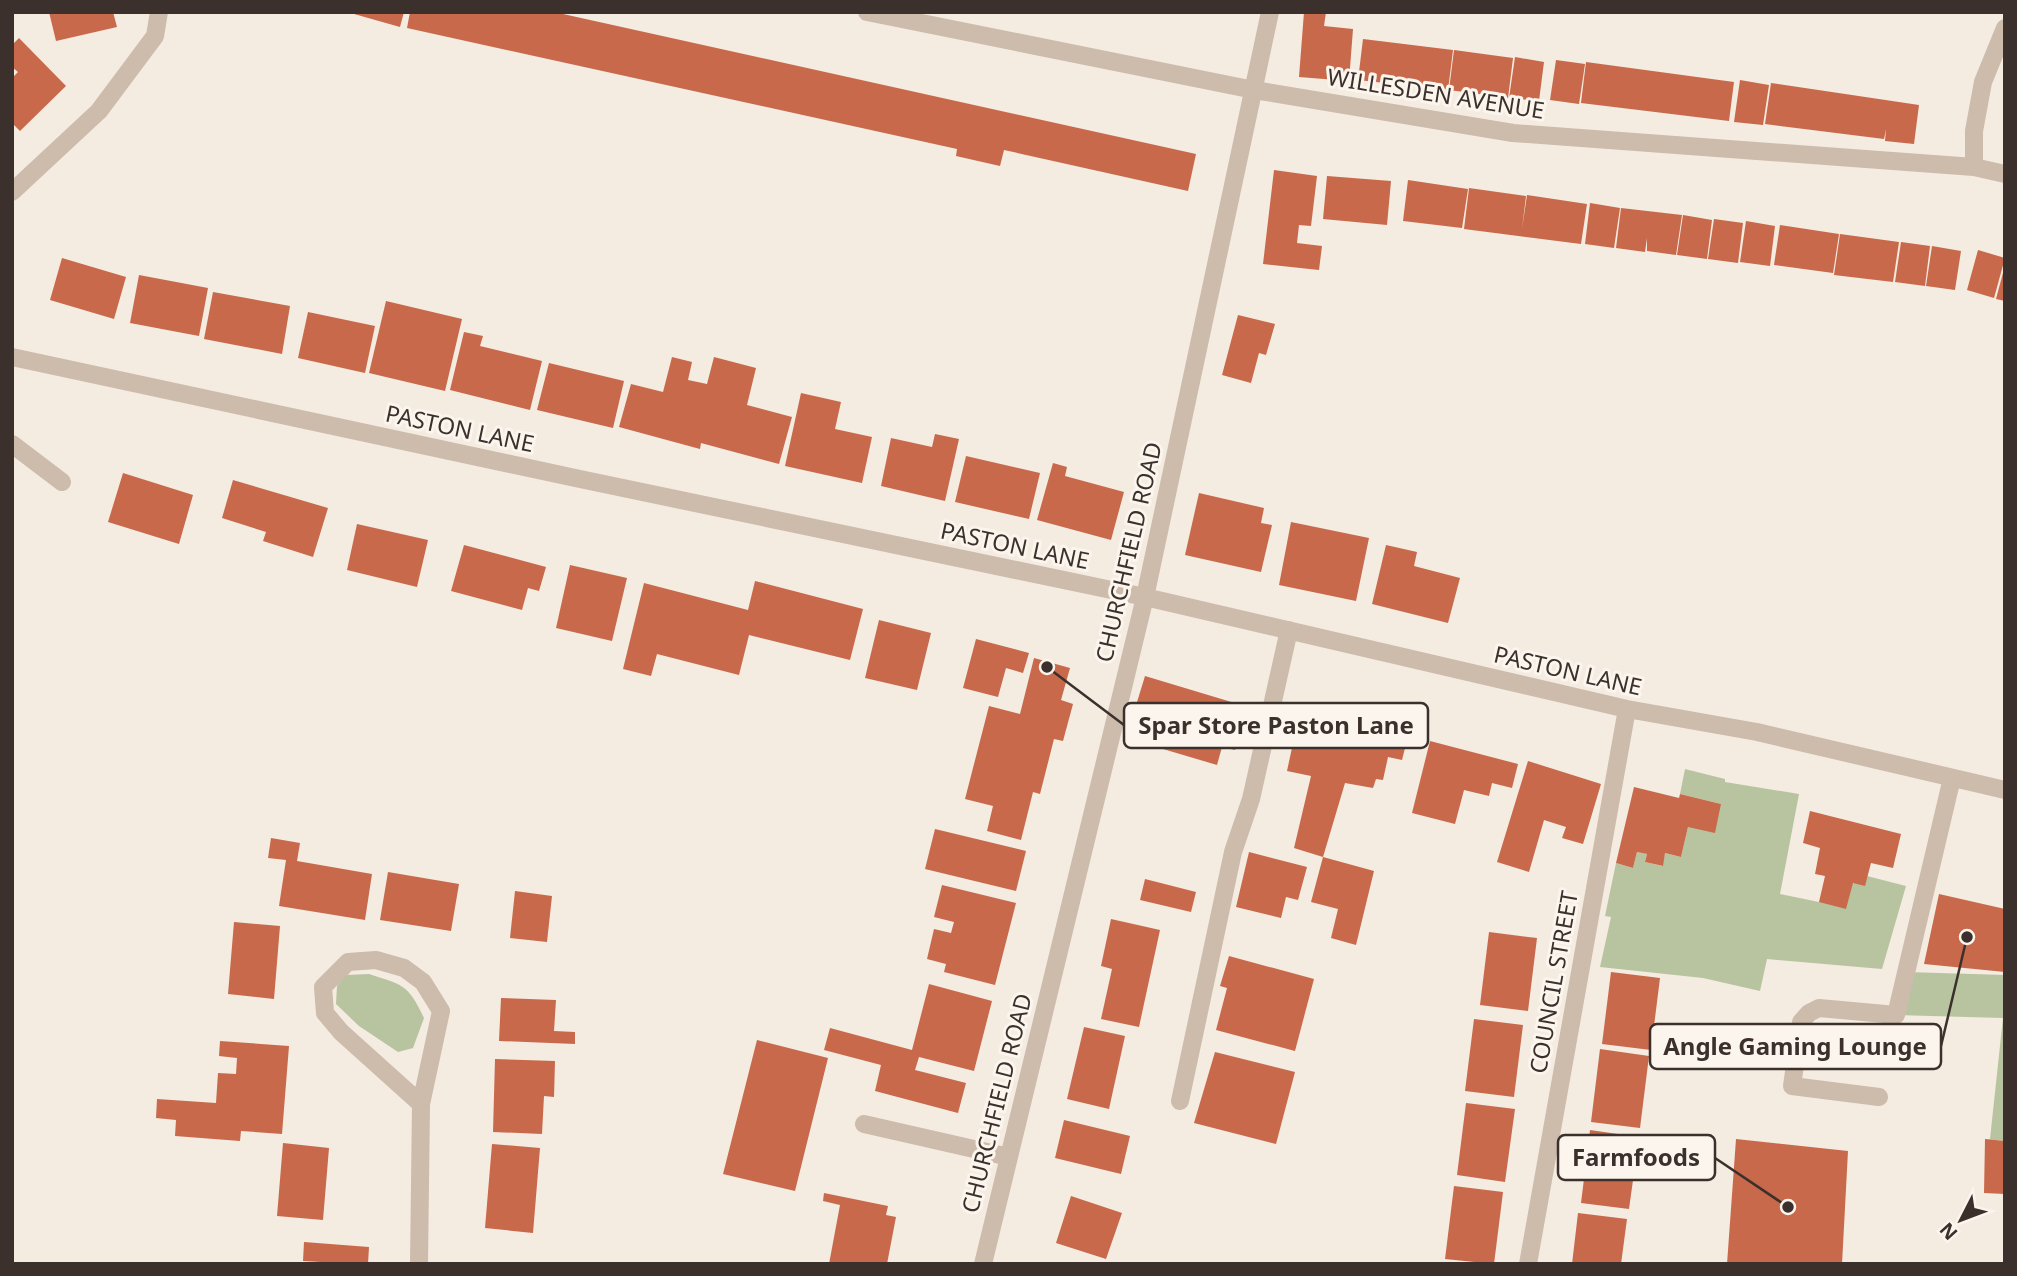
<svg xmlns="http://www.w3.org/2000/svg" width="2017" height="1276" font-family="'Noto Sans',sans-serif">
  <rect width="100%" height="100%" fill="#f4ebe1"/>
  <path fill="#b8c4a0" d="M 1685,769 L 1725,779 L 1725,782 L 1799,794 L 1780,894 L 1819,902 L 1867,876 L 1906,886 L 1882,969 L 1767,959 L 1760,991 L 1703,978 L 1600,967 L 1611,917 L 1605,916 L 1616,863 L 1633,868 L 1637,852 L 1647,854 L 1645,862 L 1662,866 L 1665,853 L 1681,857 L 1688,827 L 1721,804 L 1680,794 Z
    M 1906,972 L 2005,975 L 2005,1141 L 1985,1139 L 1990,1139 L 2003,1018 L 1896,1015 Z
    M 369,974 C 403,985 408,984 424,1018 L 413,1048 L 398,1052 L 359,1026 L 336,1004 L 337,986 L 346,975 Z"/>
  <path fill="#c8694b" d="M 49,12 L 113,12 L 117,27 L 56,41 Z
    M 347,12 L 404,12 L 400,27 Z
    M 410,12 L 554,12 L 1196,154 L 1188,191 L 1004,150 L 1000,166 L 956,156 L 957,149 L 407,28 Z
    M 1304,12 L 1326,12 L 1324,26 L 1353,29 L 1349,81 L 1299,77 Z
    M 19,38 L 66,86 L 20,131 L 12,123 L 12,78 L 18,72 L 12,67 L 12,45 Z
    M 1363,39 L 1453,50 L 1448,90 L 1358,80 Z
    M 1454,50 L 1513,58 L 1508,98 L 1449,90 Z
    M 1515,57 L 1544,62 L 1539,101 L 1509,98 Z
    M 1556,60 L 1585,64 L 1579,104 L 1550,100 Z
    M 1586,62 L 1734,82 L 1729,121 L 1581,103 Z
    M 1740,80 L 1769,85 L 1763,125 L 1734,122 Z
    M 1771,83 L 1919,105 L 1914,144 L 1885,141 L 1886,129 L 1884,139 L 1765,124 Z
    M 1274,170 L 1317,176 L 1311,226 L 1299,225 L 1297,243 L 1322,246 L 1319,270 L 1263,264 Z
    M 1327,176 L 1391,181 L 1387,225 L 1323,219 Z
    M 1408,180 L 1468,189 L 1462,228 L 1403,221 Z
    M 1469,188 L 1526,196 L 1522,229 L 1527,195 L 1587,204 L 1581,244 L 1464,229 Z
    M 1590,203 L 1620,208 L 1614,248 L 1585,244 Z
    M 1621,208 L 1682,215 L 1676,255 L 1647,251 L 1647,238 L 1645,252 L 1616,248 Z
    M 1683,215 L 1712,220 L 1707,259 L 1677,255 Z
    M 1714,219 L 1743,223 L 1738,263 L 1708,259 Z
    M 1746,221 L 1775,226 L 1770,266 L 1740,262 Z
    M 1780,225 L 1839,234 L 1833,273 L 1774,265 Z
    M 1840,234 L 1899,242 L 1893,282 L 1834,275 Z
    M 1901,242 L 1930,246 L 1925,286 L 1895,282 Z
    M 1932,246 L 1961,251 L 1955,290 L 1926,286 Z
    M 1978,250 L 2005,258 L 1994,298 L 1967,290 Z
    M 62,258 L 126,277 L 114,319 L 50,300 Z
    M 2004,269 L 2005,269 L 2005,301 L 1996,299 Z
    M 139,275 L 208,288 L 199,336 L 130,323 Z
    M 213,292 L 290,306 L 282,354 L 204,339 Z
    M 386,301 L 462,319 L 445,391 L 369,373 Z
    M 308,312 L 375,326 L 365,373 L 298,358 Z
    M 1238,315 L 1275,324 L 1266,355 L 1259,353 L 1251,383 L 1222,375 Z
    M 464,332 L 483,336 L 480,346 L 542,361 L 530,410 L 450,390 Z
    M 672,357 L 692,362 L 688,380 L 707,384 L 714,357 L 756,368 L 747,405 L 792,417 L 779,464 L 701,443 L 700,449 L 619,427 L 631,384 L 663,392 Z
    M 549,363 L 624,381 L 613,428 L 537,410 Z
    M 801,393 L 841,402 L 835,429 L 872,437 L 862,483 L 785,466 Z
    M 935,434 L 959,439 L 945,501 L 881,486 L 891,438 L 932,447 Z
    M 966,456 L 1040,473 L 1029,519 L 955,502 Z
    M 1053,463 L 1067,467 L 1065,476 L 1124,492 L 1111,540 L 1037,520 Z
    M 123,473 L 193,495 L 179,544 L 108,522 Z
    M 233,480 L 328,508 L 313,557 L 263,541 L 266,532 L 222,518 Z
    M 1199,493 L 1264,508 L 1261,523 L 1272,525 L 1261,572 L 1185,555 Z
    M 1291,522 L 1369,538 L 1356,601 L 1279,585 Z
    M 357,524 L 428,540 L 417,587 L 347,570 Z
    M 464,545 L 546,567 L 539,591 L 528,588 L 522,610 L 451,591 Z
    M 1386,545 L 1417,552 L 1414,566 L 1460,578 L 1448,623 L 1372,604 Z
    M 570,565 L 627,578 L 612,641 L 556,628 Z
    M 755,581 L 863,609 L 850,660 L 749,635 L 739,675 L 657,654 L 651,676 L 623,669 L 644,583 L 748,610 Z
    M 879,620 L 931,633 L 917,690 L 865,678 Z
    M 976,639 L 1029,653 L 1023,673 L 1006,668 L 998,697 L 963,688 Z
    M 1034,658 L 1070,668 L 1061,700 L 1073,704 L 1063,741 L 1054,739 L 1040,794 L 1033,792 L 1021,840 L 987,831 L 993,806 L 965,799 L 989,706 L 1020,714 Z
    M 1145,676 L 1248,707 L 1235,750 L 1222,747 L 1217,765 L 1126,738 Z
    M 1298,720 L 1406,744 L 1402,760 L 1388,757 L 1383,780 L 1376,779 L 1373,788 L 1345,783 L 1323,857 L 1294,848 L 1311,776 L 1287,771 Z
    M 1430,741 L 1518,764 L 1512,788 L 1492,783 L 1489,796 L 1464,790 L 1455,824 L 1412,813 Z
    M 1528,761 L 1601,784 L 1583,844 L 1562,838 L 1566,827 L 1544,820 L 1529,872 L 1497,862 Z
    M 1634,787 L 1679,798 L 1680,794 L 1721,804 L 1715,833 L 1688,827 L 1681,857 L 1665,853 L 1663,866 L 1645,862 L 1647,854 L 1637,852 L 1633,868 L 1616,863 Z
    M 1810,811 L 1901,834 L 1893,868 L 1871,863 L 1865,886 L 1853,883 L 1846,909 L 1819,902 L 1825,876 L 1815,874 L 1820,848 L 1803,843 Z
    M 935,829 L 1026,851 L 1016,891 L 925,869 Z
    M 271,838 L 300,843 L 297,861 L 372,874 L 365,920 L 279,906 L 286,860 L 268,858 Z
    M 1249,852 L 1307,867 L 1298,900 L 1286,897 L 1281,918 L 1236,907 Z
    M 1323,857 L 1374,871 L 1356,945 L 1331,938 L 1338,909 L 1311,902 Z
    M 388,872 L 459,884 L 451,931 L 380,920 Z
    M 1145,879 L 1196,892 L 1191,912 L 1140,900 Z
    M 942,885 L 1016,903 L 995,985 L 944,972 L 946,964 L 927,959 L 934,929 L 951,933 L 954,922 L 934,917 Z
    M 515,891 L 552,896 L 547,942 L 510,938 Z
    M 1939,894 L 2005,909 L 2005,972 L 1924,964 Z
    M 1111,919 L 1160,930 L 1139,1027 L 1101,1019 L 1112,969 L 1101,966 Z
    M 234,922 L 280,926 L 274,999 L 228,994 Z
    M 1489,932 L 1537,938 L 1528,1011 L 1480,1005 Z
    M 1229,956 L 1314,979 L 1295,1051 L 1216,1030 L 1227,988 L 1220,986 Z
    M 1611,972 L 1660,978 L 1651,1050 L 1602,1044 Z
    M 929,984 L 992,1001 L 974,1071 L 919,1057 L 915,1070 L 966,1083 L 958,1113 L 875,1091 L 881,1065 L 824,1050 L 830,1028 L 912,1050 Z
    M 501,998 L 556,1000 L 554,1031 L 575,1032 L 575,1044 L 499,1041 Z
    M 1474,1019 L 1523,1025 L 1514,1097 L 1465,1091 Z
    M 1084,1027 L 1125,1036 L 1109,1109 L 1067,1099 Z
    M 757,1040 L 828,1058 L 795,1191 L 723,1174 Z
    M 220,1041 L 289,1046 L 282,1134 L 241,1131 L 240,1141 L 175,1136 L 176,1120 L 156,1118 L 157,1099 L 216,1103 L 218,1073 L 236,1074 L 237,1058 L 219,1056 Z
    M 1600,1049 L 1649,1056 L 1640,1128 L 1591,1122 Z
    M 1215,1052 L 1295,1072 L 1276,1144 L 1194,1123 Z
    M 495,1059 L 555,1061 L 554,1097 L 544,1096 L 542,1134 L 493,1132 Z
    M 1466,1103 L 1515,1109 L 1505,1182 L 1457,1175 Z
    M 1064,1120 L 1130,1136 L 1121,1174 L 1055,1158 Z
    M 1590,1130 L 1639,1137 L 1629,1209 L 1581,1203 Z
    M 1736,1139 L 1848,1151 L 1842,1264 L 1727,1264 Z
    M 1985,1139 L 2005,1141 L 2005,1194 L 1984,1193 Z
    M 283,1143 L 329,1148 L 323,1220 L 277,1216 Z
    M 492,1144 L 540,1148 L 533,1233 L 485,1228 Z
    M 1454,1186 L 1503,1192 L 1494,1264 L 1445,1259 Z
    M 824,1193 L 888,1206 L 886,1215 L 896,1217 L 887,1264 L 829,1264 L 840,1205 L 823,1201 Z
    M 1071,1196 L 1122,1213 L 1106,1259 L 1056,1243 Z
    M 1578,1213 L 1627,1219 L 1621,1264 L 1572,1264 Z
    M 304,1242 L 369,1247 L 368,1264 L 321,1264 L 321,1262 L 303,1261 Z"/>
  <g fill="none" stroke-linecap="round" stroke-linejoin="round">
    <path stroke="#cdbbac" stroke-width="18" d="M 867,12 L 1254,90 L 1513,133 L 1974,167 L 2005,174
      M 1974,167 L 1974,131 L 1983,82 L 2005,28
      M 12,192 L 99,111 L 155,36 L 159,12
      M 12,357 L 580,479 L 1145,597 L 1627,709 L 1757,732 L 2005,790
      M 12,444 L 62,482
      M 1879,1097 L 1792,1086 L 1801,1022 L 1809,1013 L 1819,1008 L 1896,1015 L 1952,778
      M 1180,1101 L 1233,852 L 1251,799 L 1289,630
      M 864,1124 L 1009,1157
      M 419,1264 L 421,1104 L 441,1011 L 423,982 L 404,968 L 376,960 L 348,962 L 323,987 L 325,1013 L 341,1032 L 421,1104
      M 983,1264 L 1145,597 L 1270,12
      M 1528,1264 L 1627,709"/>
  </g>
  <g text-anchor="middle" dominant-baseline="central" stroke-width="6" stroke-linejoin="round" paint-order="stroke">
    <g font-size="23" fill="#3b302b" stroke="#fbf5ee">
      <text transform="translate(1436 93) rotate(9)">WILLESDEN AVENUE</text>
      <text transform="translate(460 428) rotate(12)">PASTON LANE</text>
      <text transform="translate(1015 545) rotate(12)">PASTON LANE</text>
      <text transform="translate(1128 552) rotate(-77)">CHURCHFIELD ROAD</text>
      <text transform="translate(1568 670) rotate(13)">PASTON LANE</text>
      <text transform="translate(1553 982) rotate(-80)">COUNCIL STREET</text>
      <text transform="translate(996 1103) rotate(-76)">CHURCHFIELD ROAD</text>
    </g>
  </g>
  <path fill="none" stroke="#3b302b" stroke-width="2.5" d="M1047 667L1124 725M1967 937L1941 1046M1788 1207L1715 1158"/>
  <g fill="#3b302b" stroke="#fbf5ee" stroke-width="2.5">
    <circle cx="1047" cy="667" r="7"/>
    <circle cx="1967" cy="937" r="7"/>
    <circle cx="1788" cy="1207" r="7"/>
  </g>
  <g fill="#fbf5ee" stroke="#3b302b" stroke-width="2.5">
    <rect x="1124" y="703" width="304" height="45" rx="7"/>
    <rect x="1650" y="1024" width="291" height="45" rx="7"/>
    <rect x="1558" y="1135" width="157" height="45" rx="7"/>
  </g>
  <g font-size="24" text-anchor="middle" font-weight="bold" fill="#3b302b">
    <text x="1276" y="734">Spar Store Paston Lane</text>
    <text x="1795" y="1055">Angle Gaming Lounge</text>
    <text x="1636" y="1166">Farmfoods</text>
  </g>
  <rect width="2017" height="1276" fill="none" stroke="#3b302b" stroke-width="28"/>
  <g transform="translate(1961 1220) rotate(228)" stroke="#fbf5ee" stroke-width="5" paint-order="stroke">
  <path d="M0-5L12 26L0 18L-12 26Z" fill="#3b302b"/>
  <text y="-10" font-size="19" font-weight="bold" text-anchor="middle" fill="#3b302b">N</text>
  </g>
</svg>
